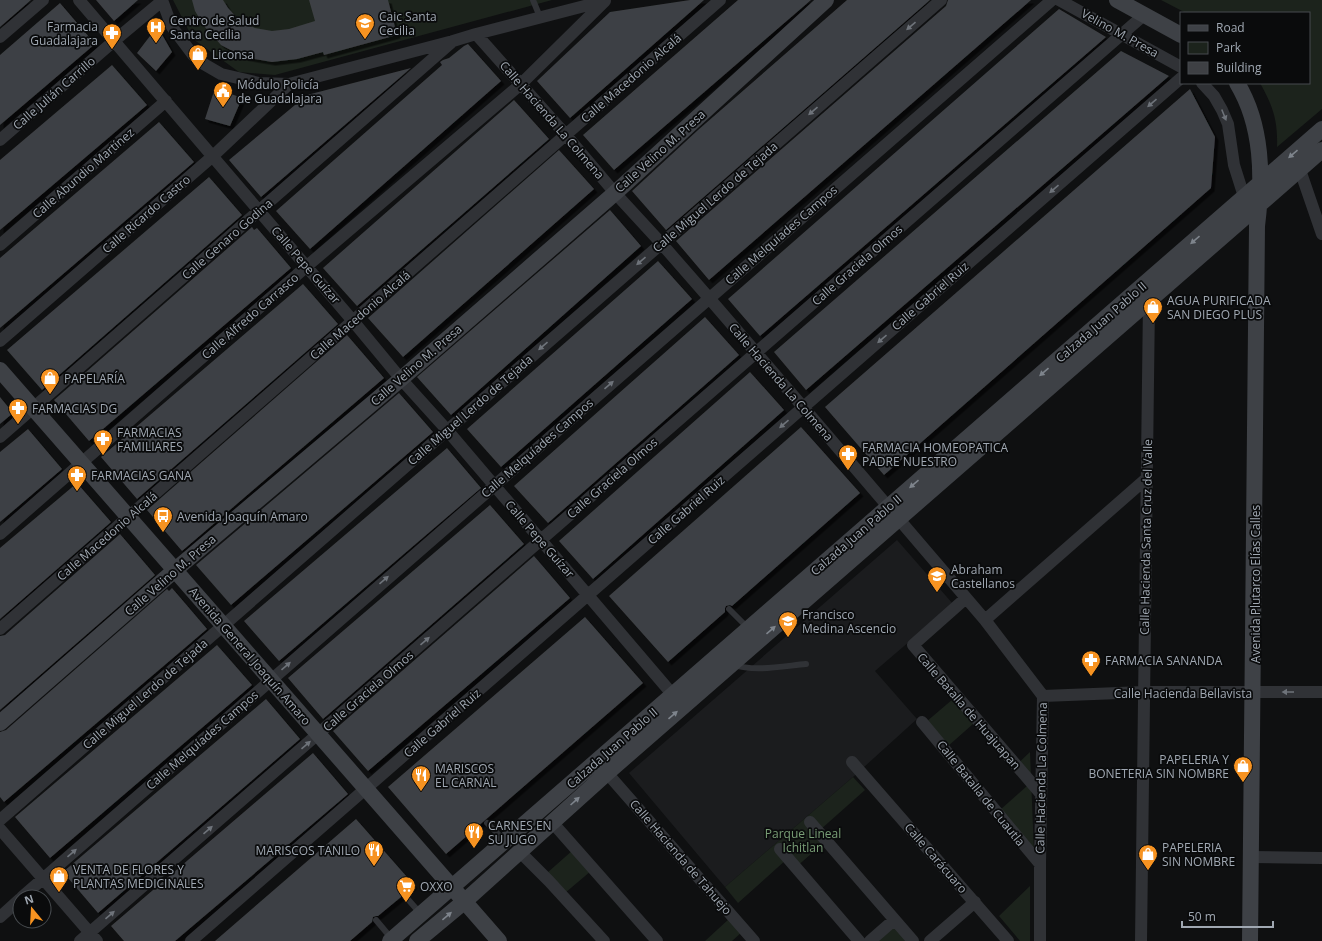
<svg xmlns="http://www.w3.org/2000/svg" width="1322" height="941" font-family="'Open Sans',sans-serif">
  <defs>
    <filter id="shadow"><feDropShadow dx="3.5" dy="3.5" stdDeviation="0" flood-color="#0009"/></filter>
  </defs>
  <rect width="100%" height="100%" fill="#0f1011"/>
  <path fill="#1b1c1e" d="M 897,540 L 953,604 L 875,671 L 917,719 L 853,777 L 725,887 L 629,773 Z"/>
  <path fill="#1c231c" d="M 173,0 L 552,0 L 275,75 L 239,72 L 193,39 Z
    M 1161,0 L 1322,0 L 1322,109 L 1277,147 C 1278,121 1273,106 1260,83 L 1309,83 L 1309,13 L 1186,13 Z
    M 953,699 L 973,724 L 947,747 L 926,722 Z
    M 1030,752 L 1034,852 L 1000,810 L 1027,786 L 1013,768 Z
    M 853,777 L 865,790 L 820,830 L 827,840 L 795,868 L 787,859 L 738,903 L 725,887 Z
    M 573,850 L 591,871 L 565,893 L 547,873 Z
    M 1030,886 L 1030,941 L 1020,941 L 999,916 Z
    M 730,918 L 742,932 L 732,941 L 705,941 Z
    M 894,924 L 909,941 L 874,941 Z"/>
  <path fill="#3e4044" filter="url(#shadow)" d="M 0,0 L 31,0 L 0,27 Z
    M 96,0 L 138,0 L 114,21 Z
    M 192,0 L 223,0 L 228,8 L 240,21 L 255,28 L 272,31 L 289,29 L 315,21 L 309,0 L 388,0 L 397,35 L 324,55 L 323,52 L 297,59 L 272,62 L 244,57 L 221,45 L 204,26 L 195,11 Z
    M 690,0 L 704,0 L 570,118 L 537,81 L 610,12 Z
    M 738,0 L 811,0 L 614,170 L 583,135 Z
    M 847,0 L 930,0 L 666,230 L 632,191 L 698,130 Z
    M 948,0 L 1031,0 L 709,280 L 676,241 L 946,6 Z
    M 60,3 L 95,44 L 0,125 L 0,55 Z
    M 1059,9 L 1106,37 L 760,336 L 728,299 Z
    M 160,31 L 172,52 L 156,71 L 137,53 L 150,36 Z
    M 468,44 L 501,81 L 310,249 L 276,211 L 442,65 L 440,62 L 443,60 L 449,58 L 464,46 Z
    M 1121,51 L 1169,76 L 806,390 L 774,352 Z
    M 112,65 L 147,105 L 0,230 L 0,160 Z
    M 411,68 L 261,197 L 229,160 L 307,95 Z
    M 215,88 L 242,98 L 230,126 L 205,119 Z
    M 1190,89 L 1215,137 L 1211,188 L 884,475 L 825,407 Z
    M 514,100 L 549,139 L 357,306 L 323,268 Z
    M 159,122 L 194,162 L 0,328 L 0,258 Z
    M 559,150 L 594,189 L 403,357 L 368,318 Z
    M 209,177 L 242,215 L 42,390 L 7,350 Z
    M 610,210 L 641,246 L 451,415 L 417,377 Z
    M 252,227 L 254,230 L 257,228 L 291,268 L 89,441 L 54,400 Z
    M 658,261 L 692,299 L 501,467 L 467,429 Z
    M 303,284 L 338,324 L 137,499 L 101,457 Z
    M 705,317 L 739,355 L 548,523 L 514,486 Z
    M 347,335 L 384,378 L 182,551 L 147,510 Z
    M 750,372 L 784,410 L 593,579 L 559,541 Z
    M 399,393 L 433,432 L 231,605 L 196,565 Z
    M 0,397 L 13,413 L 0,424 Z
    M 801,427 L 860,493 L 732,606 L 730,605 L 726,606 L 725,608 L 725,612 L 668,662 L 609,596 Z
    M 28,429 L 62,469 L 0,522 L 0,452 Z
    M 447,448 L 481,488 L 279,661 L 244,621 Z
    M 77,483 L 111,522 L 0,619 L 0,548 Z
    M 490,505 L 524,544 L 323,719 L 288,678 Z
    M 120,534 L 155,575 L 0,710 L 0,636 L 5,635 Z
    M 534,556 L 570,598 L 368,771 L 333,731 Z
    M 172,588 L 207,629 L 4,802 L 0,797 L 0,732 L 6,730 L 167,589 L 169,591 Z
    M 585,617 L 643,683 L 446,854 L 388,787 Z
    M 217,645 L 252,685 L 50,858 L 15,817 Z
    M 266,699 L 300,739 L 98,913 L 63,872 Z
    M 313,753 L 348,794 L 175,941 L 124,941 L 111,926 Z
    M 356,819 L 414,885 L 407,892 L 402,892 L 401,897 L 378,916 L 376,916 L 373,917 L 372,922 L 350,941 L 215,941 Z"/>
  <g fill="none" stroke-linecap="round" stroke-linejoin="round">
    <path stroke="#303236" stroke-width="6" d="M 533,0 L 540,17
      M 729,609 L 748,628
      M 734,665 C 755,672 784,666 806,664
      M 487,823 L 504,840
      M 405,896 L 420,913
      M 376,920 L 392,939"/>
    <path stroke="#303236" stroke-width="12" d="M 79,0 L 353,321 L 401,379 L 447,430 L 673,695
      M 162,0 L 172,27 L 193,55 L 202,63 L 221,74 L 259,83 L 289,84 L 453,41 L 476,34 L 604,1
      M 1059,0 L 1181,67
      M 476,34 L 566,135 L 615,193 L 661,243 L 709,298 L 803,407 L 985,620 L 1043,696 L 1040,864 L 1040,941
      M 0,37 L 43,0
      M 1202,83 L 1214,96 L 1222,110 L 1228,124 L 1234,165 L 1246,203
      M 0,140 L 114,41 L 162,1
      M 1300,170 L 1322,234
      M 0,245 L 166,101
      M 0,341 L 213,156 L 289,84
      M 0,437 L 453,41
      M 0,534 L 307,266 L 521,84 L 605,1
      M 966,598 L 913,645 L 1041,794
      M 985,620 L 1147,478
      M 0,629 L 720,0
      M 1043,696 L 1144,692 L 1322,692
      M 922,722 L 1040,864
      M 852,762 L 1008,941
      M 607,773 L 754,941
      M 0,820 L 941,0
      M 552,822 L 657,941
      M 810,822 L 913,941
      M 0,829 L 97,941
      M 780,849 L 859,941
      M 520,852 L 549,881 L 604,941
      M 1251,857 L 1322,858
      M 22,897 L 1052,0
      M 0,917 L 20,899
      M 80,941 L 1144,15
      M 191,941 L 1181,78
      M 870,941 L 894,920
      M 930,941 L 975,902
      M 1141,941 L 1149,301"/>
    <path stroke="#3e4146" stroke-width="16" d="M 1117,0 L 1181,35
      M 1237,83 C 1263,126 1263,178 1257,226 L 1250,941
      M 0,370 L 499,941
      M 0,723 L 175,570 L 401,379 L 615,193 L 826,0
      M 390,941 L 1322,129
      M 417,941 L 465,901 L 607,773 L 1322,150"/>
  </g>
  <defs><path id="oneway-solid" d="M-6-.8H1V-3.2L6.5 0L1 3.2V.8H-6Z"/></defs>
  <g fill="#6e737a">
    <use href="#oneway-solid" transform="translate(911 26) rotate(139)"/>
    <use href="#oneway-solid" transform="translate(1152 103) rotate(139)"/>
    <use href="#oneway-solid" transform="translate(813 111) rotate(139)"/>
    <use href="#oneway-solid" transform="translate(1224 115) rotate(68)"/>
    <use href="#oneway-solid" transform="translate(1054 189) rotate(139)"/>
    <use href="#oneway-solid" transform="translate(641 261) rotate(139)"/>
    <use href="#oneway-solid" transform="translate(882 339) rotate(139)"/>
    <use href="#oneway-solid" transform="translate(543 346) rotate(139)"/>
    <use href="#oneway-solid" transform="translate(609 385) rotate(-41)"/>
    <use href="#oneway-solid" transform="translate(784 424) rotate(139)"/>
    <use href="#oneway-solid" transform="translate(384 580) rotate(-41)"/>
    <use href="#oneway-solid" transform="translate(425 641) rotate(-41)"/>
    <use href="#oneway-solid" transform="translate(286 666) rotate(-41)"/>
    <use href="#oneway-solid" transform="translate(1288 692) rotate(180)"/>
    <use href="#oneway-solid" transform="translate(306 745) rotate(-41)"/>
    <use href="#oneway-solid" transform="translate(208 830) rotate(-41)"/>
    <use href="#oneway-solid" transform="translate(72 853) rotate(-41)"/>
    <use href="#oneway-solid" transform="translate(110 915) rotate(-41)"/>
  </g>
  <g fill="#7e848c">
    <use href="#oneway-solid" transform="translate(1293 154) rotate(139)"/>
    <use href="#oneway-solid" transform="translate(1195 240) rotate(139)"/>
    <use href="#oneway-solid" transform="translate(1044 372) rotate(139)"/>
    <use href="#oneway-solid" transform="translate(914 484) rotate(139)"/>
    <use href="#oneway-solid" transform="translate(771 630) rotate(-41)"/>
    <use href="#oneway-solid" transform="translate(673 715) rotate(-41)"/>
    <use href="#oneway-solid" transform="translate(575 801) rotate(-42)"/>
    <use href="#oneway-solid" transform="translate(447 916) rotate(-40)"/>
  </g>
  <defs>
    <g id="school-pin" transform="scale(1)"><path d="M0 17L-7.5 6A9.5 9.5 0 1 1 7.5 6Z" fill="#f79321" stroke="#0a0b0c"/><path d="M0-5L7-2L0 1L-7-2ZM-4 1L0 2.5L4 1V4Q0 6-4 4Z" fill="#fff"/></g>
    <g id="hospital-pin" transform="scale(1)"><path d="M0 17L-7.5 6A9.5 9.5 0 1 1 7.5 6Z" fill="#f79321" stroke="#0a0b0c"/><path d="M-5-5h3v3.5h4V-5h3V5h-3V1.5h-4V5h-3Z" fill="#fff"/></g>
    <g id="pharmacy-pin" transform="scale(1)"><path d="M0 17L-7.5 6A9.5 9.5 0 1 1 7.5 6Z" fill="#f79321" stroke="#0a0b0c"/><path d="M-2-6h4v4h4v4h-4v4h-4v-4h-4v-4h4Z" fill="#fff"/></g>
    <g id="shop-pin" transform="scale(1)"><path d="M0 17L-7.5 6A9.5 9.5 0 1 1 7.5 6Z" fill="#f79321" stroke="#0a0b0c"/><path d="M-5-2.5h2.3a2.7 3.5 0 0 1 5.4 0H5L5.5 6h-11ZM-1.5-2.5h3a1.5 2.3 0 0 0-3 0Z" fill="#fff"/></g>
    <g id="civic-pin" transform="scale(1)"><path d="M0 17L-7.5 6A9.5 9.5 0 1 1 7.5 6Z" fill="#f79321" stroke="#0a0b0c"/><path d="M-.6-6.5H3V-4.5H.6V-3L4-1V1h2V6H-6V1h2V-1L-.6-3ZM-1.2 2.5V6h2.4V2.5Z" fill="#fff"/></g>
    <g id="bus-pin" transform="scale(1)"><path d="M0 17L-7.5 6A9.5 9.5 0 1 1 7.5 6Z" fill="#f79321" stroke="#0a0b0c"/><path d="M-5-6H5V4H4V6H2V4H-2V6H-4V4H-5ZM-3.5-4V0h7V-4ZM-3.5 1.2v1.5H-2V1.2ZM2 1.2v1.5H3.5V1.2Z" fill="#fff"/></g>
    <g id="restaurant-pin" transform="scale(1)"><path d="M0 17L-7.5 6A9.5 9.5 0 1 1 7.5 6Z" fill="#f79321" stroke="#0a0b0c"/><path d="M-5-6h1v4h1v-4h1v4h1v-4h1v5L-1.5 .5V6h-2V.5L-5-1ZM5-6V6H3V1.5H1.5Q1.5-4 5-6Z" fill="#fff"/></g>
    <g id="supermarket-pin" transform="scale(1)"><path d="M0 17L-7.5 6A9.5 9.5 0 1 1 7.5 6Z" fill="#f79321" stroke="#0a0b0c"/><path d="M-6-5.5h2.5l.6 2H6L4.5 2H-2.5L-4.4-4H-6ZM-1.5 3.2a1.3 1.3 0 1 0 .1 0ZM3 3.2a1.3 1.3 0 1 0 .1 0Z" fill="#fff"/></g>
  </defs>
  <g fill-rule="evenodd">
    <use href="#school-pin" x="365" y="23"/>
    <use href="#hospital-pin" x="156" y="27"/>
    <use href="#pharmacy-pin" x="112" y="33"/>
    <use href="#shop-pin" x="198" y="54"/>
    <use href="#civic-pin" x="223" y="91"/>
    <use href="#shop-pin" x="1153" y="307"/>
    <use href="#shop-pin" x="50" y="378"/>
    <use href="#pharmacy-pin" x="18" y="408"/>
    <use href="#pharmacy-pin" x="103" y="439"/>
    <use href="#pharmacy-pin" x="848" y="454"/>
    <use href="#pharmacy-pin" x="77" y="475"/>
    <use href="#bus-pin" x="163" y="516"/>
    <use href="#school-pin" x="937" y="576"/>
    <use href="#school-pin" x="788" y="621"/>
    <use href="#pharmacy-pin" x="1091" y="660"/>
    <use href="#shop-pin" x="1243" y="766"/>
    <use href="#restaurant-pin" x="421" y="775"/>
    <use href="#restaurant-pin" x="474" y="832"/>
    <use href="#restaurant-pin" x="374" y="850"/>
    <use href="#shop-pin" x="1148" y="854"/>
    <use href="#shop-pin" x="59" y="876"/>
    <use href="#supermarket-pin" x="406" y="886"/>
  </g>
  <g text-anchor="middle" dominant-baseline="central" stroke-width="3.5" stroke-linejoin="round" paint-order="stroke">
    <g font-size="12" fill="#a0a8b2" stroke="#0a0b0c" text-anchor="start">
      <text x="379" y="16">Caic Santa<tspan x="379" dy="14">Cecilia</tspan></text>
      <text x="170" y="20">Centro de Salud<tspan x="170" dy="14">Santa Cecilia</tspan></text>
      <text x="98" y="26" text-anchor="end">Farmacia<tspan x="98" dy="14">Guadalajara</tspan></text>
      <text x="212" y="54">Liconsa</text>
      <text x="237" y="84">Módulo Policía<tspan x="237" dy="14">de Guadalajara</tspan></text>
      <text x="1167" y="300">AGUA PURIFICADA<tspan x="1167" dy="14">SAN DIEGO PLUS</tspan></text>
      <text x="64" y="378">PAPELARÍA</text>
      <text x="32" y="408">FARMACIAS DG</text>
      <text x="117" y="432">FARMACIAS<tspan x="117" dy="14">FAMILIARES</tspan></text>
      <text x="862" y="447">FARMACIA HOMEOPATICA<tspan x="862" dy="14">PADRE NUESTRO</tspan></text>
      <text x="91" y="475">FARMACIAS GANA</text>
      <text x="177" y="516">Avenida Joaquín Amaro</text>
      <text x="951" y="569">Abraham<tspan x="951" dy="14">Castellanos</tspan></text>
      <text x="802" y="614">Francisco<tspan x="802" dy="14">Medina Ascencio</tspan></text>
      <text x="1105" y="660">FARMACIA SANANDA</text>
      <text x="1229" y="759" text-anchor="end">PAPELERIA Y<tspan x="1229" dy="14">BONETERIA SIN NOMBRE</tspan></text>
      <text x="435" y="768">MARISCOS<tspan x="435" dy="14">EL CARNAL</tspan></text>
      <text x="488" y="825">CARNES EN<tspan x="488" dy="14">SU JUGO</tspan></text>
      <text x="1162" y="847">PAPELERIA<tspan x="1162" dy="14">SIN NOMBRE</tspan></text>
      <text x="360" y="850" text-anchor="end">MARISCOS TANILO</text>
      <text x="73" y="869">VENTA DE FLORES Y<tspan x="73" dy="14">PLANTAS MEDICINALES</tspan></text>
      <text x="420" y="886">OXXO</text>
    </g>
    <g font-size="12" fill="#a0a8b2" stroke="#0a0b0c">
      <text transform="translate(1120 33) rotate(29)">Velino M. Presa</text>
      <text transform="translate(631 78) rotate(-41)">Calle Macedonio Alcalá</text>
      <text transform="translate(54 93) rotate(-41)">Calle Julián Carrillo</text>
      <text transform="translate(552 120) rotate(49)">Calle Hacienda La Colmena</text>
      <text transform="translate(660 151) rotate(-42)">Calle Velino M. Presa</text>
      <text transform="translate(83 173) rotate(-41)">Calle Abundio Martínez</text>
      <text transform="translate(715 197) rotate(-41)">Calle Miguel Lerdo de Tejada</text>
      <text transform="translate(146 214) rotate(-41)">Calle Ricardo Castro</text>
      <text transform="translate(781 235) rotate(-41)">Calle Melquíades Campos</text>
      <text transform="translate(227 239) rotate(-41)">Calle Genaro Godina</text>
      <text transform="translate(306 265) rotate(49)">Calle Pepe Guízar</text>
      <text transform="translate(857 265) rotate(-41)">Calle Graciela Olmos</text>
      <text transform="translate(930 296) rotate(-41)">Calle Gabriel Ruiz</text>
      <text transform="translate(360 315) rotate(-41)">Calle Macedonio Alcalá</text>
      <text transform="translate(250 316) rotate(-41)">Calle Alfredo Carrasco</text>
      <text transform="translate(1101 322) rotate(-41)">Calzada Juan Pablo II</text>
      <text transform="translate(416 365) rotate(-41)">Calle Velino M. Presa</text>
      <text transform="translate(781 382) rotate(49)">Calle Hacienda La Colmena</text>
      <text transform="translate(470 410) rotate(-41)">Calle Miguel Lerdo de Tejada</text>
      <text transform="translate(537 448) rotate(-41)">Calle Melquíades Campos</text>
      <text transform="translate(612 478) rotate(-41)">Calle Graciela Olmos</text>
      <text transform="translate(686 510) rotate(-41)">Calle Gabriel Ruiz</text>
      <text transform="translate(856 535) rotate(-41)">Calzada Juan Pablo II</text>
      <text transform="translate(107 536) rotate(-41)">Calle Macedonio Alcalá</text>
      <text transform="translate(1146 537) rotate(-89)">Calle Hacienda Santa Cruz del Valle</text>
      <text transform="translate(540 539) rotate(49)">Calle Pepe Guízar</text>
      <text transform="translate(170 575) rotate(-41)">Calle Velino M. Presa</text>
      <text transform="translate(1255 584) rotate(-90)">Avenida Plutarco Elías Calles</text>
      <text transform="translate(250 656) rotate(49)">Avenida General Joaquín Amaro</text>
      <text transform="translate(368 691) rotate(-41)">Calle Graciela Olmos</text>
      <text x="1183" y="693">Calle Hacienda Bellavista</text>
      <text transform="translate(145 694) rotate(-41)">Calle Miguel Lerdo de Tejada</text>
      <text transform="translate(969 711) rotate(49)">Calle Batalla de Huajuapan</text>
      <text transform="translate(442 723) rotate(-41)">Calle Gabriel Ruiz</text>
      <text transform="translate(202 740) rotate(-41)">Calle Melquíades Campos</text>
      <text transform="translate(612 748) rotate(-41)">Calzada Juan Pablo II</text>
      <text transform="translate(1041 778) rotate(-89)">Calle Hacienda La Colmena</text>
      <text transform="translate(981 793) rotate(51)">Calle Batalla de Cuautla</text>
      <text transform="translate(681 857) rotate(49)">Calle Hacienda de Tahuejo</text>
      <text transform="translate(936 858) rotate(49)">Calle Carácuaro</text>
    </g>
    <g font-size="12" fill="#799e76" stroke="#0a0b0c">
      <text x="803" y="833">Parque Lineal<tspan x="803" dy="14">Ichitlan</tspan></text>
    </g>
  </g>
  <rect x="1180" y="12" width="130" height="72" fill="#0a0b0c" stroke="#464a4e"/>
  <rect x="1188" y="25" width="20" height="6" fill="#3e4146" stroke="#464a4e"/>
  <text x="1216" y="32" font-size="12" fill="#a0a8b2">Road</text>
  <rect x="1188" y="42" width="20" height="12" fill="#1c231c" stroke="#464a4e"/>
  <text x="1216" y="52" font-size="12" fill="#a0a8b2">Park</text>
  <rect x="1188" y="62" width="20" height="12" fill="#3e4044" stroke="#464a4e"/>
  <text x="1216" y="72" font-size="12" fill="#a0a8b2">Building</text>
  <g transform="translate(32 909) rotate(342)"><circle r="19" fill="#0a0b0c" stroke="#464a4e"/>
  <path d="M0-3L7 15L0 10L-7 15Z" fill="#f79321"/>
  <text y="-6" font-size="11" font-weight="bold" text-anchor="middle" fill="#a0a8b2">N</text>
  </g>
  <path d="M1182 921v6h91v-6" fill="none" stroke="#a0a8b2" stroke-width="2"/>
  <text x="1188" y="921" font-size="12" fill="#a0a8b2" stroke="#0a0b0c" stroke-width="3" paint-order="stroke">50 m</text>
</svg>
